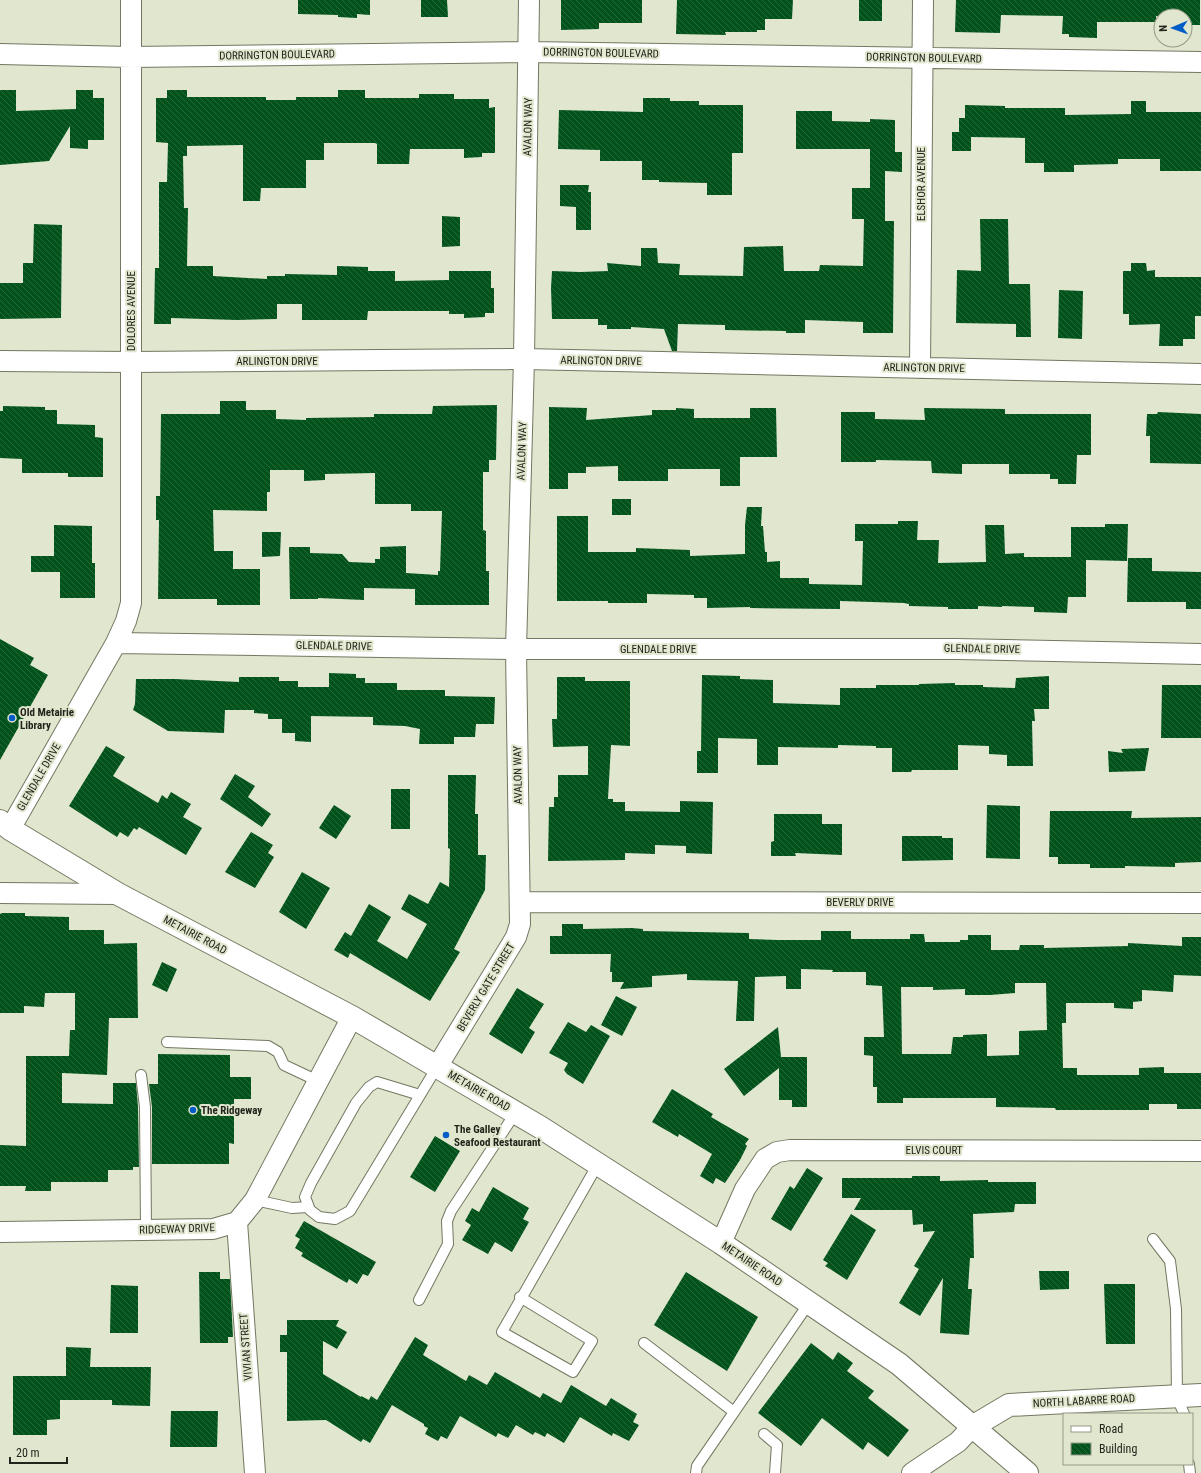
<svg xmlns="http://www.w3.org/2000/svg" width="1201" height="1473" font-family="'Roboto Condensed',sans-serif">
  <defs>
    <pattern id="building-back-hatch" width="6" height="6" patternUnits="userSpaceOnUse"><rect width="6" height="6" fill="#02531b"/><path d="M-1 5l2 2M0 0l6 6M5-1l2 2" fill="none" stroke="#27683b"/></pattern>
  </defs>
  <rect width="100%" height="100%" fill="#e0e7ce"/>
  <path fill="url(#building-back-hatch)" fill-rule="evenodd" d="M 298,0 L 370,0 L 370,15 L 357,14 L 357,18 L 338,17 L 338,15 L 298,14 Z
    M 421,0 L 447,0 L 448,17 L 421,17 Z
    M 561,0 L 642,0 L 642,23 L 599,23 L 599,29 L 561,30 Z
    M 677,0 L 793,0 L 792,19 L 765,19 L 765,30 L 757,30 L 757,32 L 725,32 L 726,35 L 676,34 Z
    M 859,0 L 882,0 L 882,21 L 859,21 Z
    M 956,0 L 1200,0 L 1200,25 L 1185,25 L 1185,16 L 1156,16 L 1156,22 L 1097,22 L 1097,38 L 1069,37 L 1069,34 L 1062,34 L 1063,16 L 1001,15 L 1000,33 L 955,32 Z
    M 0,90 L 16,90 L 16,111 L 76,109 L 76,90 L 93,90 L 93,98 L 104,98 L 104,140 L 88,140 L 88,149 L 70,148 L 70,126 L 49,161 L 0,165 Z
    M 167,90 L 187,90 L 187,97 L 266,97 L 266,100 L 296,100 L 296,97 L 338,97 L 338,90 L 365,90 L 365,98 L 419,98 L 419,94 L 454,94 L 454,99 L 489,99 L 489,108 L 495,107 L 495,153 L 482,153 L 482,157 L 464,158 L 464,149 L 410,149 L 409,164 L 377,164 L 377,144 L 375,143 L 324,143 L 324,160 L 306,160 L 306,188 L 261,188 L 260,201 L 243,201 L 243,145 L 187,146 L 187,156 L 183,156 L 184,208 L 188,208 L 187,266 L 213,266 L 213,276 L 267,279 L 267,276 L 285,276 L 285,274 L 337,275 L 337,266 L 368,267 L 368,271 L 395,271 L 395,281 L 449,280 L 449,271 L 491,271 L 491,288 L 494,288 L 494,313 L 485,313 L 485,317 L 464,318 L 464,314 L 449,314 L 449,311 L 368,311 L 367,320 L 302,320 L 302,304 L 277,304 L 277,319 L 237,320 L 171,318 L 171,324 L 154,324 L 155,268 L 159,268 L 159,182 L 167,182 L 168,143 L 156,142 L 156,98 L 167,98 Z
    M 643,98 L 670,98 L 670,101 L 699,101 L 699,105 L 743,105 L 743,153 L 732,153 L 732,195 L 707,195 L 707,183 L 659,182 L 659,180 L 642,180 L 642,161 L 600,161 L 600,150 L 558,149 L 559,110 L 643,112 Z
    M 1131,101 L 1146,101 L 1146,112 L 1201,112 L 1201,171 L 1160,171 L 1160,159 L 1118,159 L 1118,164 L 1074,165 L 1074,172 L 1044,172 L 1044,163 L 1025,163 L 1025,138 L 971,137 L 971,151 L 952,151 L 952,132 L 959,132 L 959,118 L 965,118 L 965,105 L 1005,106 L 1005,108 L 1065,108 L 1065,115 L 1131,114 Z
    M 796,111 L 832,111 L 832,121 L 870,122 L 870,119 L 895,120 L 895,152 L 902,152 L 902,172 L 885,171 L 885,221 L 894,221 L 893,333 L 863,333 L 863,322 L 805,320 L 805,333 L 786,333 L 786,331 L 725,330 L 725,325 L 678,324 L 677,351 L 672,351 L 664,329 L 631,327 L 631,329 L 607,329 L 607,325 L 598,325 L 598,319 L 552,319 L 551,288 L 552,271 L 580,272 L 608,271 L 607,263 L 641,266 L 641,248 L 657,248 L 658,263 L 680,264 L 679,275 L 743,276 L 744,247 L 783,246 L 784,271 L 819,271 L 820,265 L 863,266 L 864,219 L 852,219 L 852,188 L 870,188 L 870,149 L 796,149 Z
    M 560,185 L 589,185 L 588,192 L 591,192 L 591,230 L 576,230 L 576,207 L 560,206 Z
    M 442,216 L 460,217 L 460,246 L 442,247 Z
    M 980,219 L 1008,219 L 1009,284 L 1030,284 L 1031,337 L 1016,337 L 1016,324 L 956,323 L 957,270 L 981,271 Z
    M 34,224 L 62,225 L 61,318 L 0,319 L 0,283 L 23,283 L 23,263 L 33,263 Z
    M 1131,263 L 1146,263 L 1147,271 L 1155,270 L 1155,277 L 1201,277 L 1201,316 L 1195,316 L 1195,339 L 1183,339 L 1183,346 L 1159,346 L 1160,324 L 1129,325 L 1129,314 L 1123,314 L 1123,271 L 1131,271 Z
    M 1059,290 L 1083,291 L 1082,339 L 1058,338 Z
    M 220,401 L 246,401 L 246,410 L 276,410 L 276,419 L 306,420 L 306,418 L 374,417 L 374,414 L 432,414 L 433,406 L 497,405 L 496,460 L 489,460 L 489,472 L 483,472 L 483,530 L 486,531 L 486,571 L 489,571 L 489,605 L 415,605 L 415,589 L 364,588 L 364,600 L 318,598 L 318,599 L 290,599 L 289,547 L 310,547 L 310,553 L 342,554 L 349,562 L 375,563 L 375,559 L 380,559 L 380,547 L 406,546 L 406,573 L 438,575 L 438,571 L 440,571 L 442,511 L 411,511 L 411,504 L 375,504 L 375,473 L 325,474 L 325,480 L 304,481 L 304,470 L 270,470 L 270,492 L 267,492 L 267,511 L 213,510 L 214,551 L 233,551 L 233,569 L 260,569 L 260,605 L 217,605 L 217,599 L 158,599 L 159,520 L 156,520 L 156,496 L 160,496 L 161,414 L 220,414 Z
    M 3,406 L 45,407 L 45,410 L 57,410 L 57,424 L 95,425 L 95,437 L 103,438 L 103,477 L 68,477 L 68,473 L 22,473 L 22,459 L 0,458 L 0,411 L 3,411 Z
    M 549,407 L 587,408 L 586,420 L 652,415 L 652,410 L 676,410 L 676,408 L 694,409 L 694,418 L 750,418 L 750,408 L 776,408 L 777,457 L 740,457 L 740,486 L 720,486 L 720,469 L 668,469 L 668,481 L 618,481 L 618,466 L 586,467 L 586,473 L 568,473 L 568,489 L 549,489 Z
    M 924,408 L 1005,409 L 1005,414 L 1091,414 L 1091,455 L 1077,455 L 1076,484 L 1058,484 L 1058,479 L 1050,479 L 1050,474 L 1009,474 L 1009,464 L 962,464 L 962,474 L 932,473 L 931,461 L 876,460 L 876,462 L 841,462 L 841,412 L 875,412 L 875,419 L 925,420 Z
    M 1158,412 L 1201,414 L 1201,464 L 1150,463 L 1150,436 L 1146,436 L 1147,414 L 1157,414 Z
    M 612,499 L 631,499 L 631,515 L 612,515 Z
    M 747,507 L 762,507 L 761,526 L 763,526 L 765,552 L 767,552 L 767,562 L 780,561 L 780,578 L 809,578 L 809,584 L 862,585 L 863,541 L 855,541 L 855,524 L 898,524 L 898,521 L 918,521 L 917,540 L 939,540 L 938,563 L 986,562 L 985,525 L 1004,525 L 1005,554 L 1024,553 L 1024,557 L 1071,557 L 1071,527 L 1105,527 L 1105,524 L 1128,524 L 1127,561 L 1086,560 L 1086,597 L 1068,597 L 1067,613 L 1034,612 L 1034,607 L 1002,606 L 1002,607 L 978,606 L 978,609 L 948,609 L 948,607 L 909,606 L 909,604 L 904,603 L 840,601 L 840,609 L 750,608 L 750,607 L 707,608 L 707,598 L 694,598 L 694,595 L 647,594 L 647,603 L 608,603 L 608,601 L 557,601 L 557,516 L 588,516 L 588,552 L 636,552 L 636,548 L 690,550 L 690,556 L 745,554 L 745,525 Z
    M 54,525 L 92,526 L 92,563 L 95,563 L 95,598 L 60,598 L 60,572 L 31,572 L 31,556 L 54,556 Z
    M 262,532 L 281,532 L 280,556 L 262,557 Z
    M 1128,558 L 1152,558 L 1152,571 L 1201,572 L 1201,609 L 1186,609 L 1186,602 L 1127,602 Z
    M 0,639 L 34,658 L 30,665 L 48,675 L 0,760 Z
    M 329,673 L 356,674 L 356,678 L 365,678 L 365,683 L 397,683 L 397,690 L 445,690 L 445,696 L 495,697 L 494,724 L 476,724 L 475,737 L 454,737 L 454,744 L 419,744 L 420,729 L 405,726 L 373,725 L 373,717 L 311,716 L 311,742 L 295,741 L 295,733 L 282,733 L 282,719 L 268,719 L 268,714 L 254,713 L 254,710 L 225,710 L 224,733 L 168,731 L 133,710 L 135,704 L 136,679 L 175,679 L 239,682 L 239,677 L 279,677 L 279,681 L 298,681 L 298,687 L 329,687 Z
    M 702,675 L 740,676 L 740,679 L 773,680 L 773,703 L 840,705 L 840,688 L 876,688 L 876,685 L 919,685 L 919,684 L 955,683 L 955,685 L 983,685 L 983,687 L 1015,688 L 1016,678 L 1049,676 L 1049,709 L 1034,709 L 1035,721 L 1032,721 L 1033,766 L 1007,766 L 1007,755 L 989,754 L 989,746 L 958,745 L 958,770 L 912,770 L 911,772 L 892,772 L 892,748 L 876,748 L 876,746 L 838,745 L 838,748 L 778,747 L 778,765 L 757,765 L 757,739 L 718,738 L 718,773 L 697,773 L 697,751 L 701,751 Z
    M 557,677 L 585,677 L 585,681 L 630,681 L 630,746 L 611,745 L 608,799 L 613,799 L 613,802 L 625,802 L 625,811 L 680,812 L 680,801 L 713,802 L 712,854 L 686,853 L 686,846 L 655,845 L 655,854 L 625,853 L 625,860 L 548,861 L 549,807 L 554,807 L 554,797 L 558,797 L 558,775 L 588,775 L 588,746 L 553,747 L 552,719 L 557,719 Z
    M 1162,685 L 1201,685 L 1201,738 L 1161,738 Z
    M 106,746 L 125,757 L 113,776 L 158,803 L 162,795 L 167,799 L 171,792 L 191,804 L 183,817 L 202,828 L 186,855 L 139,827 L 137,830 L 134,828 L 128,837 L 120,832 L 117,837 L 69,806 Z
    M 1149,748 L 1145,771 L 1109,772 L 1108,751 L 1123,753 L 1121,749 Z
    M 235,774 L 255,786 L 248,797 L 271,814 L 262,827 L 220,799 Z
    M 448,775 L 476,775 L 475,814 L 478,814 L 478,855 L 486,855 L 485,890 L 454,949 L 460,952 L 430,1001 L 350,953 L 348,958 L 334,950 L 345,932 L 351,936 L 369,904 L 391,917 L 377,941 L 407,959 L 427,924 L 401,909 L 409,894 L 428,904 L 440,882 L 449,887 L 450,849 L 448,848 Z
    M 391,789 L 410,789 L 410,829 L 391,829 Z
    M 334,805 L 351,816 L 336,839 L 319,828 Z
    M 987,805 L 1020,806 L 1020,859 L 986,858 Z
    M 1050,811 L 1132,811 L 1131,818 L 1201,817 L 1201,862 L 1175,863 L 1175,867 L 1125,866 L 1125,868 L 1090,868 L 1090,864 L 1058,864 L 1058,857 L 1049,857 Z
    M 774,814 L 822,814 L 822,824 L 842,824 L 842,855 L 795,853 L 796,856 L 771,856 L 771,842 L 774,841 Z
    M 251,832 L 273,845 L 268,853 L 274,857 L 255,888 L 225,872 Z
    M 902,836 L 942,836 L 942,838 L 953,838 L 953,860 L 902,861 Z
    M 302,872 L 330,888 L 306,929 L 279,912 Z
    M 2,913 L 25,913 L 25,916 L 69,917 L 69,930 L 104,930 L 104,944 L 137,943 L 138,1018 L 109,1018 L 107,1075 L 62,1073 L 62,1103 L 113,1104 L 113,1083 L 136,1083 L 138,1107 L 139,1167 L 133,1167 L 133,1170 L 108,1170 L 108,1182 L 51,1182 L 51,1191 L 25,1191 L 26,1186 L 0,1186 L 0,1145 L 26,1146 L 26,1056 L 69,1056 L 70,1030 L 75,1030 L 75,993 L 45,993 L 44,1007 L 24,1006 L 24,1013 L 0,1013 L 0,914 Z
    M 562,924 L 583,924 L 583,929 L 632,928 L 643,929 L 643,931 L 749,933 L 749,939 L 778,940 L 821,940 L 821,931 L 851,931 L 851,939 L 910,939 L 910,934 L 924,934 L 925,942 L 960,942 L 960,940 L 968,940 L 968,935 L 991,935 L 991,950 L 1019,950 L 1020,945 L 1044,945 L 1044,948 L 1128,946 L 1128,943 L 1182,946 L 1182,937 L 1201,937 L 1201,976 L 1174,975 L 1173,992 L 1142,990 L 1142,1001 L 1133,1002 L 1133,1009 L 1114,1008 L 1114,1003 L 1066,1003 L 1066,1023 L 1062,1023 L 1063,1068 L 1077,1068 L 1077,1075 L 1139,1075 L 1139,1068 L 1164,1067 L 1164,1073 L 1201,1073 L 1201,1109 L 1177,1109 L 1177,1104 L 1149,1104 L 1149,1110 L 1056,1110 L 1055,1108 L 996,1107 L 996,1098 L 903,1098 L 903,1103 L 877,1103 L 877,1087 L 873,1087 L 873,1056 L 864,1055 L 864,1037 L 884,1037 L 882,986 L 866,985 L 866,972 L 832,972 L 833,970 L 801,969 L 801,989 L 786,989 L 786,976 L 755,977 L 754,1021 L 736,1021 L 738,981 L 687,980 L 687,974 L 652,976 L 652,987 L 620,989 L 624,982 L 612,982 L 612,972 L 610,972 L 611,954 L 550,954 L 550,936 L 562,936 ZM 1015,983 L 1046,983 L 1047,1030 L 1019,1031 L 1019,1055 L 987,1056 L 987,1034 L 963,1035 L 963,1037 L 953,1037 L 951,1054 L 902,1054 L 901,987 L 933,987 L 933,990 L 965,989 L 965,995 L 990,995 L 1015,993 Z
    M 162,962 L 177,969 L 167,992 L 152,985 Z
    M 517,988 L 544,1004 L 529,1028 L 535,1032 L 522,1054 L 489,1034 Z
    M 616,996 L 637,1007 L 622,1036 L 601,1025 Z
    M 568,1022 L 586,1032 L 591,1025 L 610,1036 L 583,1084 L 567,1074 L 564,1070 L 568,1063 L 549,1053 Z
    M 778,1027 L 781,1057 L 807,1057 L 807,1107 L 792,1107 L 792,1100 L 779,1100 L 779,1068 L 744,1096 L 724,1069 Z
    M 158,1054 L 230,1055 L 230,1077 L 251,1077 L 251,1099 L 234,1099 L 234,1144 L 229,1143 L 229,1164 L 152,1164 L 152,1107 L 149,1084 L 158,1084 Z
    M 672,1089 L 713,1114 L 711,1117 L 749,1139 L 745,1144 L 747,1146 L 740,1160 L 725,1183 L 716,1178 L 713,1184 L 700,1176 L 712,1154 L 679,1134 L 678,1137 L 652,1122 Z
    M 435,1136 L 460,1151 L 435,1192 L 410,1177 Z
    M 807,1168 L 823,1178 L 791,1231 L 771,1219 L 790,1186 L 794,1189 Z
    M 912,1176 L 940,1176 L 940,1181 L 988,1180 L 988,1182 L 1036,1182 L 1036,1204 L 1015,1204 L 1014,1212 L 973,1214 L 974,1258 L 970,1258 L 968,1289 L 972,1289 L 969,1335 L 940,1333 L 943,1278 L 920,1316 L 899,1303 L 919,1269 L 914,1266 L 935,1231 L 923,1232 L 923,1224 L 913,1225 L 912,1210 L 854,1210 L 861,1198 L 842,1198 L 842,1178 L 912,1178 Z
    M 493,1187 L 529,1208 L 523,1219 L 529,1222 L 512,1252 L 495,1242 L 488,1254 L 462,1240 L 471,1225 L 465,1221 L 472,1208 L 479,1212 Z
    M 851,1214 L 876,1230 L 847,1280 L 830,1269 L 825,1266 L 828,1263 L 823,1260 Z
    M 304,1221 L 376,1262 L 368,1276 L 363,1274 L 357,1284 L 349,1279 L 347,1283 L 301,1256 L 303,1253 L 295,1248 L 300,1239 L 295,1236 Z
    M 1039,1271 L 1069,1271 L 1069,1289 L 1040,1290 Z
    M 199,1272 L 220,1272 L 220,1279 L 230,1279 L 233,1337 L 228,1337 L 228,1343 L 200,1343 Z
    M 686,1272 L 758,1317 L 727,1371 L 654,1325 Z
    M 1104,1284 L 1135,1284 L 1135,1344 L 1106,1344 Z
    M 111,1285 L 138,1286 L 138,1333 L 110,1333 Z
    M 287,1320 L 339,1320 L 336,1326 L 347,1332 L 337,1349 L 323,1341 L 323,1374 L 361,1397 L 361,1396 L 369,1400 L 371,1396 L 377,1400 L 415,1337 L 428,1345 L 423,1355 L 466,1381 L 469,1375 L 487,1385 L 495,1372 L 540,1398 L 543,1393 L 561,1403 L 571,1385 L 606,1406 L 611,1398 L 637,1414 L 633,1422 L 639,1425 L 629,1441 L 613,1433 L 612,1436 L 580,1417 L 564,1443 L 547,1433 L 545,1437 L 535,1432 L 533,1435 L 516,1425 L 508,1438 L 498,1433 L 496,1437 L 460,1416 L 447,1439 L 441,1436 L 438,1441 L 425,1434 L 428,1428 L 424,1426 L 424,1424 L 392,1405 L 370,1443 L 363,1439 L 361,1442 L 326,1420 L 287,1421 L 287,1352 L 280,1352 L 280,1335 L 287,1335 Z
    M 811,1343 L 833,1360 L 838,1352 L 853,1363 L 847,1371 L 874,1391 L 868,1398 L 909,1430 L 888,1457 L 868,1442 L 863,1450 L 822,1418 L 801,1446 L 758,1413 Z
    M 66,1347 L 91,1348 L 90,1367 L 151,1367 L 150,1406 L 112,1405 L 112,1400 L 60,1400 L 60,1419 L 47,1420 L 47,1435 L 13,1435 L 13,1376 L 66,1376 Z
    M 171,1411 L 218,1411 L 217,1447 L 170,1447 Z"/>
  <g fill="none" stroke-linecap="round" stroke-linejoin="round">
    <g stroke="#727861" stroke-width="12">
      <path id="lane" d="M 167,1042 L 268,1046 L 278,1052 L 284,1065 L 318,1081
        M 141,1075 L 145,1107 L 146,1230
        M 420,1095 L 377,1082 L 369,1087 L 356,1103 L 311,1183 L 305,1197 L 310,1210 L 319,1217 L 335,1219 L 350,1211 L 437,1067
        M 255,1200 L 292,1208 L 308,1207
        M 1153,1239 L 1170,1261 L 1176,1309 L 1177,1397 L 1184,1414
        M 520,1297 L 592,1341 L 573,1372 L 502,1332 L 598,1164
        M 419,1300 L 448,1244 L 447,1221 L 451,1211 L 516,1112
        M 644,1343 L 734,1412
        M 764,1434 L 777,1445 L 775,1473
        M 1189,1464 L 1190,1473
        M 696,1473 L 697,1466 L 809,1303"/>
    </g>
    <g stroke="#727861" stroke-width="22">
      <path id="street" d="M 0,54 L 130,57 L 529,52 L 1201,62
        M 0,361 L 132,362 L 524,359 L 1201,374
        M 920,368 L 923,0
        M 116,643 L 516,649 L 956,649 L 1201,654
        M 10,829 L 116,643 L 126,621 L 131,603 L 131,0
        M 0,893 L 118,894
        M 520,902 L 1201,903
        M 437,1067 L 516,937 L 520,924 L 516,649 L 524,359 L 529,0
        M 237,1222 L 255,1473
        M 0,1232 L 213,1229 L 237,1222 L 255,1200 L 352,1017
        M 721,1243 L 745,1189 L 765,1159 L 777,1152 L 790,1150 L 1201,1151
        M 912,1473 L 958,1442 L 972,1427"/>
    </g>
    <g stroke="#727861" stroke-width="24">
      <path id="secondary" d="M 0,821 L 10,829 L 118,894 L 352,1017 L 540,1127 L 721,1243 L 899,1364 L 1027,1473
        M 972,1427 L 1009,1405 L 1201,1395"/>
    </g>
    <use href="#lane" stroke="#fff" stroke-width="10"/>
    <use href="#street" stroke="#fff" stroke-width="20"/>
    <use href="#secondary" stroke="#fff" stroke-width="22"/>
  </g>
  <g fill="#025cc5" stroke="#e0e7ce" stroke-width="1.5">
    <circle cx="12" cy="718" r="4"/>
    <circle cx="193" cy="1110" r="4"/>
    <circle cx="446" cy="1135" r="4"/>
  </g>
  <g text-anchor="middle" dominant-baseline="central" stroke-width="4" stroke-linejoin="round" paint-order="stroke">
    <g font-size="11" fill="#21241b" stroke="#e0e7ce">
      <text transform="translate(601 53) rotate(1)">DORRINGTON BOULEVARD</text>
      <text transform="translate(277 55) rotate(-1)">DORRINGTON BOULEVARD</text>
      <text transform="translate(924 58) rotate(1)">DORRINGTON BOULEVARD</text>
      <text transform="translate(528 127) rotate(-89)">AVALON WAY</text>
      <text transform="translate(921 184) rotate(-90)">ELSHOR AVENUE</text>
      <text transform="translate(131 311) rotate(-90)">DOLORES AVENUE</text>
      <text x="277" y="361">ARLINGTON DRIVE</text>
      <text transform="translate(601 361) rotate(1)">ARLINGTON DRIVE</text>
      <text transform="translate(924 368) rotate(1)">ARLINGTON DRIVE</text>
      <text transform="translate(522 451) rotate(-88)">AVALON WAY</text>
      <text transform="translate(334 646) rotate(1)">GLENDALE DRIVE</text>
      <text x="658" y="649">GLENDALE DRIVE</text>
      <text transform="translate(982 649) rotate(1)">GLENDALE DRIVE</text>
      <text transform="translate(518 775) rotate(-91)">AVALON WAY</text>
      <text transform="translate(39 777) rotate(-60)">GLENDALE DRIVE</text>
      <text x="860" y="902">BEVERLY DRIVE</text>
      <text transform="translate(195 935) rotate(28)">METAIRIE ROAD</text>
      <text transform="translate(486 987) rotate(-59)">BEVERLY GATE STREET</text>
      <text transform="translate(479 1091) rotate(30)">METAIRIE ROAD</text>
      <text x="934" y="1150">ELVIS COURT</text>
      <text transform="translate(177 1229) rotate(-2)">RIDGEWAY DRIVE</text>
      <text transform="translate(752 1264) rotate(34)">METAIRIE ROAD</text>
      <text transform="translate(246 1347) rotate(-94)">VIVIAN STREET</text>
      <text transform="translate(1084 1401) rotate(-3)">NORTH LABARRE ROAD</text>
    </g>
    <g font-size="11" font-weight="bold" fill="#21241b" stroke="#e0e7ce" text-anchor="start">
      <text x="20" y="712">Old Metairie<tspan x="20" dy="13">Library</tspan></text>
      <text x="201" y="1110">The Ridgeway</text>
      <text x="454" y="1129">The Galley<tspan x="454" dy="13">Seafood Restaurant</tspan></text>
    </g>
  </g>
  <rect x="1063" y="1413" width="130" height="52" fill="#e0e7ce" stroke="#949986"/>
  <rect x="1071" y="1426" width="20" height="6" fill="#ffffff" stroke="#949986"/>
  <text x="1099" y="1433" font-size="12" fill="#21241b">Road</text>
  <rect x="1071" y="1443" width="20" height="12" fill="url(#building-back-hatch)" stroke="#949986"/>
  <text x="1099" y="1453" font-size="12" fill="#21241b">Building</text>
  <g transform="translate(1173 28) rotate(268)"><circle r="19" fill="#e0e7ce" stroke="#949986"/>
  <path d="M0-3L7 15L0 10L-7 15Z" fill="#025cc5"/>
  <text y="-6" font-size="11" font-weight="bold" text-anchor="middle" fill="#21241b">N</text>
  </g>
  <path d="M10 1457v6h57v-6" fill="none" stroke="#21241b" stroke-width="2"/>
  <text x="16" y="1457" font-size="12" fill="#21241b" stroke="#e0e7ce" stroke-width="3" paint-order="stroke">20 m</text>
</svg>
